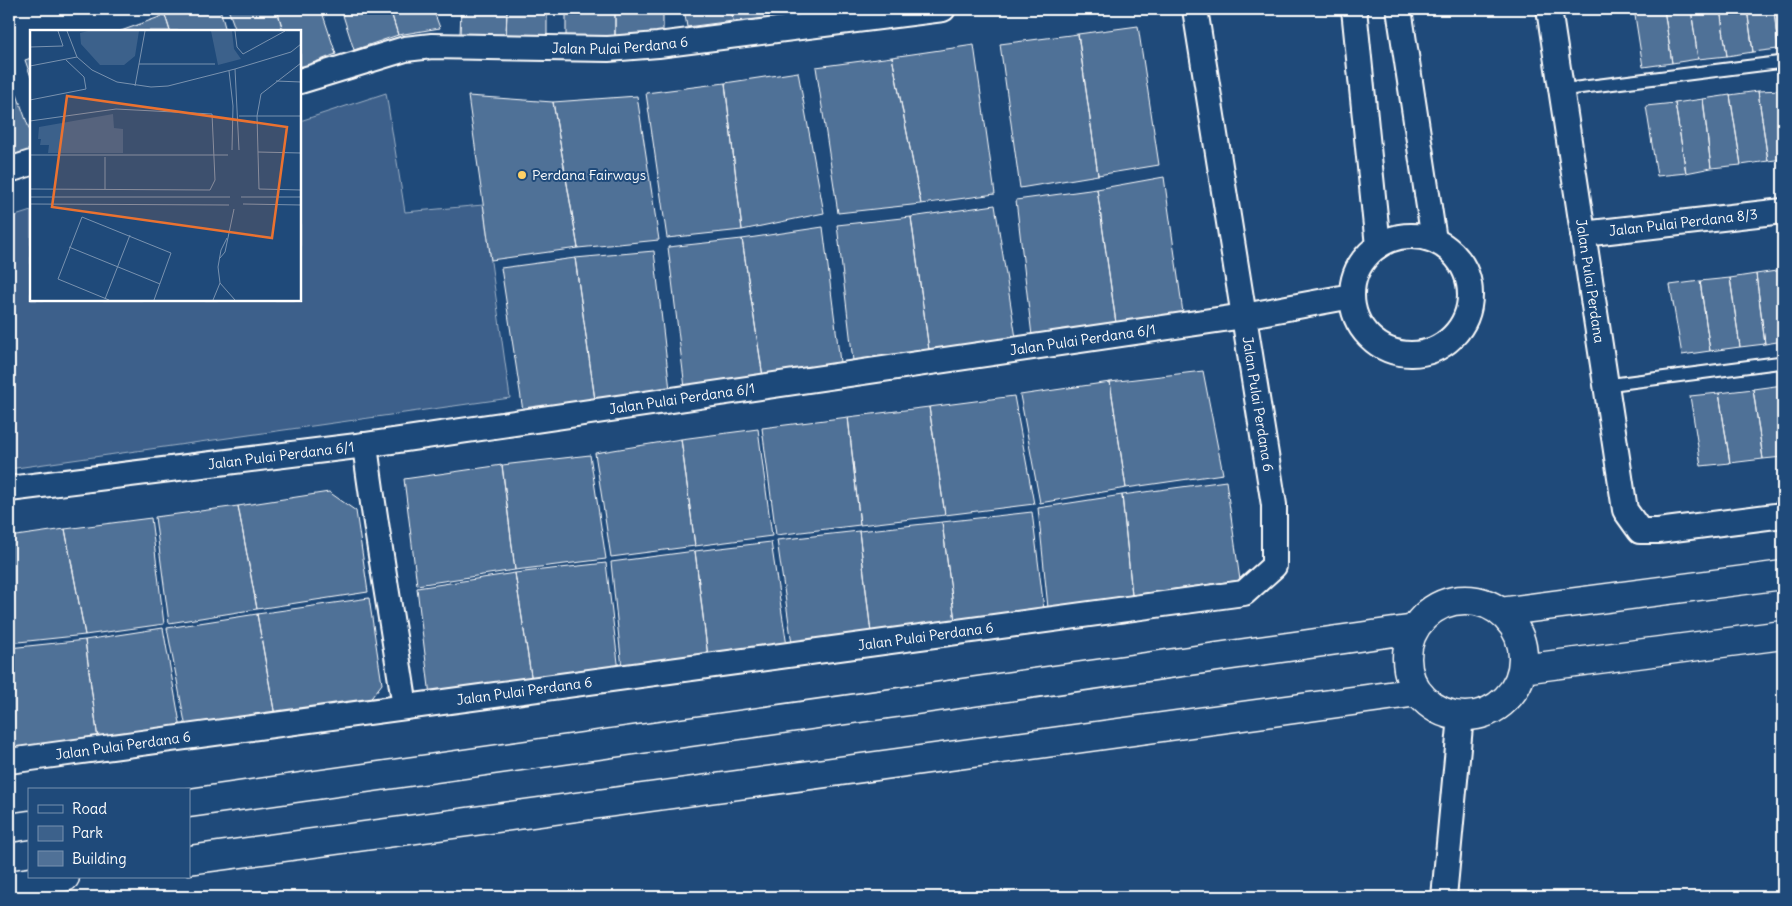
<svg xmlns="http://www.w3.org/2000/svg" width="1792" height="906" font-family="Delius,sans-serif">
  <rect width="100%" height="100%" fill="#1f4a7a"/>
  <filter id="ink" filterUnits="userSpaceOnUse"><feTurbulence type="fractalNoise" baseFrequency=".02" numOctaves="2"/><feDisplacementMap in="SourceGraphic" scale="10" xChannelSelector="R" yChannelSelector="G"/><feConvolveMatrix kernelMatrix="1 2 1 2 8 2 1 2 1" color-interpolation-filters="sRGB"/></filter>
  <g filter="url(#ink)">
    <path fill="#3c618b" stroke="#9eb0c5" d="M 386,93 L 405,212 L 483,205 L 510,398 L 9,469 L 9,218 L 31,211 L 31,300 L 300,300 L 300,121 Z"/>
    <path fill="#507197" stroke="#fff" d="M 185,9 L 220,9 L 226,31 L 170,31 L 165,15 Z
      M 228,9 L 277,9 L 283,31 L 236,31 Z
      M 277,9 L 321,9 L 336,54 L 300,68 L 300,31 L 283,31 Z
      M 341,9 L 390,9 L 398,35 L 354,50 Z
      M 390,9 L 433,9 L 440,28 L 398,35 Z
      M 461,9 L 507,9 L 506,38 L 460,35 Z
      M 507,9 L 547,9 L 547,42 L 506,38 Z
      M 566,9 L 615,9 L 615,39 L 566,36 Z
      M 615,9 L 663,9 L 663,35 L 615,39 Z
      M 684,9 L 731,9 L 733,21 L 687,27 Z
      M 731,9 L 777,9 L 779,18 L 733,21 Z
      M 790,9 L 837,9 L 837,10 L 792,18 Z
      M 1634,9 L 1664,9 L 1672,63 L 1643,67 Z
      M 1664,9 L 1691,9 L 1698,59 L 1672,63 Z
      M 1691,9 L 1720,9 L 1727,56 L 1698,59 Z
      M 1720,9 L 1747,9 L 1753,52 L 1727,56 Z
      M 1747,9 L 1774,9 L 1778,49 L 1753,52 Z
      M 1774,9 L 1783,9 L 1783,48 L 1778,49 Z
      M 165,15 L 170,31 L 121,31 Z
      M 1138,26 L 1159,165 L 1098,175 L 1078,34 Z
      M 1078,34 L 1098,175 L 1020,188 L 1000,44 Z
      M 974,45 L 995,194 L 921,204 L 892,57 Z
      M 892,57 L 921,204 L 838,213 L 816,67 Z
      M 31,58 L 31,77 L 25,60 Z
      M 9,72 L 31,134 L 31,152 L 9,161 Z
      M 798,72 L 824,213 L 742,230 L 725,83 Z
      M 725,83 L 742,230 L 667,238 L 646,93 Z
      M 1783,90 L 1783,159 L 1768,161 L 1758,91 Z
      M 1758,91 L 1768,161 L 1741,165 L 1730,95 Z
      M 1730,95 L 1741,165 L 1711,168 L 1703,99 Z
      M 468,96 L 553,102 L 578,248 L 491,260 Z
      M 637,96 L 659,240 L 578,248 L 553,102 Z
      M 1703,99 L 1711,168 L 1686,173 L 1675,103 Z
      M 1675,103 L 1686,173 L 1657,176 L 1646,106 Z
      M 1164,177 L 1183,313 L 1116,323 L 1097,189 Z
      M 1097,189 L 1116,323 L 1032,336 L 1016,200 Z
      M 995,205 L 1016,338 L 929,350 L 911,217 Z
      M 911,217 L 929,350 L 853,361 L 837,225 Z
      M 823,227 L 840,362 L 763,377 L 742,239 Z
      M 742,239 L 763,377 L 685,388 L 668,247 Z
      M 654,251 L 670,390 L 595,400 L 575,258 Z
      M 575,258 L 595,400 L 523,411 L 501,268 Z
      M 1783,270 L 1783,341 L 1765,344 L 1756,274 Z
      M 1756,274 L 1765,344 L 1740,347 L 1730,278 Z
      M 1730,278 L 1740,347 L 1710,351 L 1700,281 Z
      M 1700,281 L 1710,351 L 1682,355 L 1670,285 Z
      M 1203,371 L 1223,474 L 1126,488 L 1110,382 Z
      M 1110,382 L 1126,488 L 1040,503 L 1020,395 Z
      M 1783,385 L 1783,457 L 1763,459 L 1753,389 Z
      M 1753,389 L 1763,459 L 1730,463 L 1719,393 Z
      M 1719,393 L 1730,463 L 1701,466 L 1690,396 Z
      M 1014,396 L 1034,504 L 945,515 L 929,407 Z
      M 929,407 L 945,515 L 860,525 L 848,417 Z
      M 848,417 L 860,525 L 776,535 L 762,428 Z
      M 758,429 L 772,536 L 695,546 L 681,439 Z
      M 681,439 L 695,546 L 611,557 L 595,453 Z
      M 590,455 L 606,559 L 515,570 L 502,465 Z
      M 502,465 L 515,570 L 417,585 L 404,479 Z
      M 1226,481 L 1240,580 L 1132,595 L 1122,495 Z
      M 329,492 L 356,511 L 368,592 L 257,609 L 238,506 Z
      M 1122,495 L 1132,595 L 1048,608 L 1038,508 Z
      M 238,506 L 257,609 L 169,623 L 155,517 Z
      M 1032,512 L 1044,609 L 955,621 L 942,522 Z
      M 151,518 L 164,624 L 85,635 L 65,529 Z
      M 942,522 L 955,621 L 871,633 L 859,531 Z
      M 65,529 L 85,635 L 9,643 L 9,537 Z
      M 859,531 L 871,633 L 792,644 L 777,540 Z
      M 771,542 L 787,646 L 708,657 L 695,551 Z
      M 695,551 L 708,657 L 622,668 L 611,562 Z
      M 606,563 L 619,671 L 532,682 L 515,573 Z
      M 515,573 L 532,682 L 430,696 L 417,588 Z
      M 369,598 L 382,684 L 365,706 L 275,716 L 257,614 Z
      M 257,614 L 275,716 L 186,728 L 167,628 Z
      M 163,628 L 181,729 L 98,740 L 85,640 Z
      M 85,640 L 98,740 L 11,752 L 9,727 L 9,648 Z"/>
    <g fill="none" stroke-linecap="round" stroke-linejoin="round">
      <g stroke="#fff" stroke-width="15">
        <path id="service" d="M 1561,90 L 1783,62
          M 1607,385 L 1783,362"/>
      </g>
      <g stroke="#fff" stroke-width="28">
        <g id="minor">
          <path d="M 1354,9 L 1378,246"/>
          <path d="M 1399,9 L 1434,240"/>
          <path id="s1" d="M 1549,9 L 1625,510 L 1640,531 L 1658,531 L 1783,515"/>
          <path id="s2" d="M 300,81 L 405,49 L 432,46 L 608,49 L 658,45 L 943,9"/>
          <path d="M 9,170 L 31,163"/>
          <path id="s3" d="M 1583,234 L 1783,211"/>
          <circle cx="1411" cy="295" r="59"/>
          <path d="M 365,445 C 376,533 392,620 405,707"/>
          <path id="s4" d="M 9,489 L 365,445 L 1244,316 L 1352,296"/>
          <path id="s5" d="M 9,761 L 1244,593 L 1274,566 L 1274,505 L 1195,9"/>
          <path d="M 1444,897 L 1461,716"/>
        </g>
      </g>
      <g stroke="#fff" stroke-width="31">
        <path id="tertiary" d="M1407 658a58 58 0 1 1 116 0a58 58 0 1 1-116 0Z
          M 1500,612 L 1783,575
          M 1522,669 L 1783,635
          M 189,803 L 1415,629
          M 9,828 L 29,825
          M 189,860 L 1418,692
          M 9,885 L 65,877"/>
      </g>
      <use href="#service" stroke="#1f4a7a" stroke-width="11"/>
      <use href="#minor" stroke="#1f4a7a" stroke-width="24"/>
      <use href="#tertiary" stroke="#1f4a7a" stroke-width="28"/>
    </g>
  </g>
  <circle fill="#ffd166" stroke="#1f4a7a" stroke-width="2" cx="522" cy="175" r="5"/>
  <g text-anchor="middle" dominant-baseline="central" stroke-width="4" stroke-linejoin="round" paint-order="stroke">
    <g font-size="14" fill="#fff" stroke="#1f4a7a">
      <text stroke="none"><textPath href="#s2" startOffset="325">Jalan Pulai Perdana 6</textPath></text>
      <text stroke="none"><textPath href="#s3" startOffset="101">Jalan Pulai Perdana 8/3</textPath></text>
      <text stroke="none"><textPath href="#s1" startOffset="275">Jalan Pulai Perdana</textPath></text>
      <text stroke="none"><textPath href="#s4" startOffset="1084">Jalan Pulai Perdana 6/1</textPath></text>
      <text stroke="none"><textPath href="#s4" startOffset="679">Jalan Pulai Perdana 6/1</textPath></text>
      <text transform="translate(1258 404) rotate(81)">Jalan Pulai Perdana 6</text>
      <text stroke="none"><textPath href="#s4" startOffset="274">Jalan Pulai Perdana 6/1</textPath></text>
      <text stroke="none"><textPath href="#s5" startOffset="925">Jalan Pulai Perdana 6</textPath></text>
      <text stroke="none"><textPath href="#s5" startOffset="520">Jalan Pulai Perdana 6</textPath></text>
      <text stroke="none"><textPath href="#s5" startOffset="115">Jalan Pulai Perdana 6</textPath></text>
    </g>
    <g font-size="14" fill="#fff" stroke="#1f4a7a" text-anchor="start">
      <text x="532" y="175">Perdana Fairways</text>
    </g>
  </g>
  <g transform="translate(30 30)">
    <rect width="271" height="271" fill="#1f4a7a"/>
    <path d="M 58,1 L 109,1 L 105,26 L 94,35 L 70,35 L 51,14 L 50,3 ZM 181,1 L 202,1 L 204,19 L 211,29 L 188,35 ZM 83,84 L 84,98 L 93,99 L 93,123 L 18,123 L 19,115 L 10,115 L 11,109 L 8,109 L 9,97 Z" fill="#3c618b"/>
    <path fill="none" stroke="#7992af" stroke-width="1" d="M 37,1 L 47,27 L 62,40 L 87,52 L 121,57 L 138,56 L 205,39 L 261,22 L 271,14M 205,1 L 207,17 L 213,24 L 255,1M 0,17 L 33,16 L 28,1M 271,33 L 231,64 L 227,86 L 229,159 L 271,160M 109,34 L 185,34M 0,36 L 47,27M 205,39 L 209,120M 199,41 L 203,76 L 202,120M 246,51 L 271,52M 105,56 L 115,1M 0,70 L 56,59 L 54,47 L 36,30M 209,86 L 271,86M 0,91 L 86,79 L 182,84 L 185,150 L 180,160 L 0,159M 228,122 L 271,123M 0,125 L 198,125M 75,127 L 75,159M 0,167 L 200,167M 211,167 L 271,167M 0,174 L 199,175M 213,174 L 271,175M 39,217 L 130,254M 190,228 L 195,222 L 204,179M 190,253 L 205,270M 75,269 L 100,205M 79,270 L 28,249 L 52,187 L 141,223 L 124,270M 183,270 L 190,253 L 188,237 L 191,220 L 197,208"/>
    <path fill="#eb7230" fill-opacity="0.15" stroke="#eb7230" stroke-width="2.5" d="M 37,66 L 257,97 L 242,208 L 22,177 Z"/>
    <rect width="271" height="271" fill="none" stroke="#fff" stroke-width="2.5"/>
  </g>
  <rect width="1792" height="906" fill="none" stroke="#1f4a7a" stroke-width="30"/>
  <rect x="15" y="15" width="1762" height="876" fill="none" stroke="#fff" stroke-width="2" filter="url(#ink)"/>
  <rect x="28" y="788" width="162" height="90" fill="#1f4a7a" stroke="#7992af"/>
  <rect x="38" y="805" width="25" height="8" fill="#1f4a7a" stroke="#7992af"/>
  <text x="72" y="814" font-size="15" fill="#ffffff">Road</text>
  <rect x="38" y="826" width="25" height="15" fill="#3c618b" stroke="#7992af"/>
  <text x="72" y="838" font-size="15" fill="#ffffff">Park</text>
  <rect x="38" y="851" width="25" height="15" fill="#507197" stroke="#7992af"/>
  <text x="72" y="864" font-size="15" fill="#ffffff">Building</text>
</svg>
